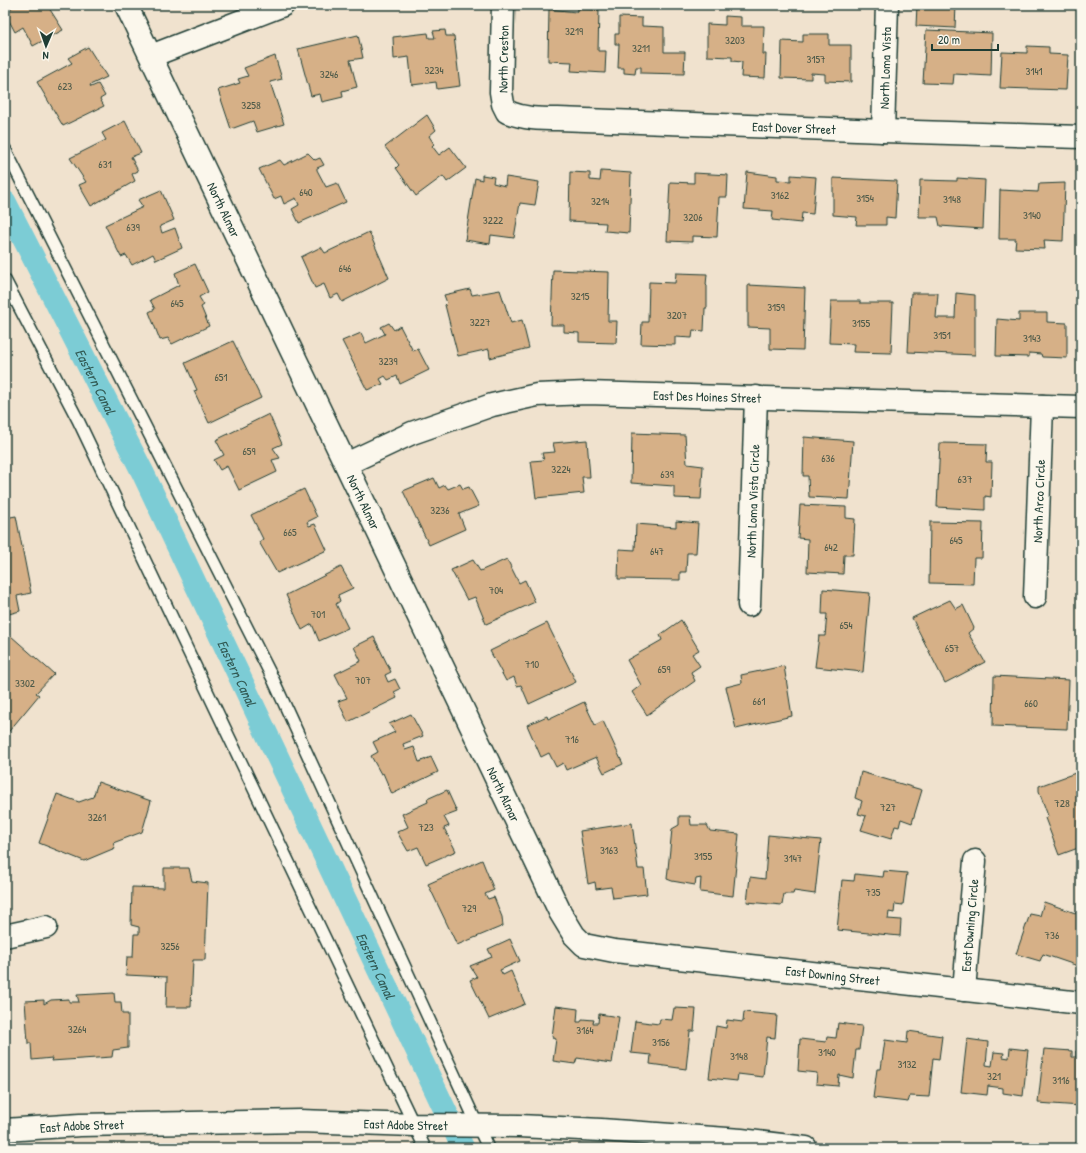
<svg xmlns="http://www.w3.org/2000/svg" width="1086" height="1153" font-family="'Patrick Hand',sans-serif">
<style>
.lines{fill:none;stroke-linecap:round;stroke-linejoin:round}
.canal{stroke:#7cccd5;stroke-width:23}
.building{fill:#d6b087;stroke:#1f3d34}
.service-casing{stroke:#1f3d34;stroke-width:14}
.minor-casing{stroke:#1f3d34;stroke-width:25}
.tertiary-casing{stroke:#1f3d34;stroke-width:25}
.service{stroke:#fbf7ec;stroke-width:11}
.minor{stroke:#fbf7ec;stroke-width:22}
.tertiary{stroke:#fbf7ec;stroke-width:22}
.labels{text-anchor:middle;dominant-baseline:central;stroke-width:4;stroke-linejoin:round;paint-order:stroke}
.number-label{font-size:11px;fill:#4d5a49}
.street-label{font-size:13px;fill:#1f3d34;stroke:#fbf7ec}
.water-label{font-size:14px;font-style:italic;fill:#325a54;stroke:#fbf7ec}
</style>
<rect width="100%" height="100%" fill="#f0e2ce"/>
<filter id="ink" filterUnits="userSpaceOnUse"><feTurbulence type="fractalNoise" baseFrequency=".025" numOctaves="2"/><feDisplacementMap in="SourceGraphic" scale="8" xChannelSelector="R" yChannelSelector="G"/><feConvolveMatrix kernelMatrix="1 2 1 2 8 2 1 2 1" color-interpolation-filters="sRGB"/></filter>
<g filter="url(#ink)">
<g class="lines">
<path class="canal" id="s1" d="M5,202L143,473L463,1148"/>
</g>
<path class="building" d="M13,5H53L49,8L63,30L33,46L23,27L15,32L5,13L14,6Z
M917,5H956L955,28L916,26Z
M549,9L576,12L578,9L599,10L598,51H606L605,73L571,71L572,62L548,61Z
M725,16L741,17V26H764L763,54H766L765,78L741,77L742,62L732,61V57L707,56V24L725,25Z
M619,17L642,18V26L664,27V52H685L684,74L641,73V67H636L635,74L624,73V68H618L619,44H615V34H619Z
M445,30L446,36H454L460,86L437,89L436,82L412,85L409,57L394,59L393,37L428,33L429,38H435L433,31Z
M926,30L992,33L991,76L954,74L953,84L923,83Z
M803,34H829V45H851V82L825,81V74L811,73V79L781,78L782,41L803,42Z
M358,35L363,58L350,60L357,87L342,91L343,97L322,102L320,94L311,96L298,49Z
M1027,46L1049,47V54L1068,55L1066,90L1000,88L1002,52L1027,53Z
M88,47L107,77L90,85L91,87L98,84L105,96L100,99L104,106L63,126L37,82L72,63L68,58Z
M275,56L282,79L270,82L284,124L257,132L253,121L231,129L218,90L240,83L238,79L248,76L244,68Z
M427,115L436,130L429,136L434,144L432,146L439,155L450,147L466,168L447,182L443,176L416,196L396,168L399,165L385,147Z
M125,121L141,153L131,157L138,171L132,174L135,181L91,206L79,185L86,182L70,158L106,140L102,133Z
M308,153L315,160L320,158L324,165L317,168V170L326,187L337,183L346,202L299,223L292,209L299,205L296,198L284,204L281,196L274,199L259,169L280,160L284,165Z
M601,171L631,173L629,233L605,231L606,223L569,221L570,172L590,173V180L600,181Z
M747,172L777,176V180L791,181V175L816,177L813,214L802,213L801,223L772,220L773,211L744,209Z
M694,173L728,175L727,197H719L717,237L692,236V242L667,241L670,182L694,183Z
M482,175L494,177L493,183L505,186L506,177L539,182L535,205L520,203L514,238L491,235L490,244L465,240L475,178L482,180Z
M833,178L897,181L895,218L886,217V225H856L857,217L833,215Z
M957,178L985,180L983,229L940,226L938,217H919L920,180L957,181Z
M1065,183L1063,241L1044,240L1045,249L1015,248L1016,239H999L1000,190L1038,192L1039,184Z
M161,190L174,220L160,226L162,233L175,228L182,248L156,260L153,254L132,265L126,255L121,257L105,225L143,207L138,200Z
M369,232L389,278L342,302L338,294L330,298L324,284L315,288L301,257L321,247L325,253Z
M195,264L208,292L199,297L204,305L201,307L209,326L172,344L168,338L160,340L149,312L155,309L150,300L179,285L175,273Z
M553,270L609,272L608,321H617L616,343L579,342V333L564,332V325H551Z
M676,273L707,274L706,285L707,286V308H705L704,331L693,330L692,338L675,337V345L641,344L642,322H648L649,282L675,283Z
M748,285L805,288L803,350L770,349V328L748,327Z
M470,289L472,295L500,290L511,323L522,320L529,348L490,358L489,349L458,356L445,305L447,303L444,295Z
M911,293H938L936,318H955L956,293L975,295V355L908,352Z
M831,301H860V303H893L891,353L853,352L854,344L829,343Z
M1019,313H1047V322L1067,323V358L1042,357L1041,354L1029,353V357L996,356L997,319L1019,321Z
M389,323L394,330L400,326L413,351L418,349L429,370L400,384L397,376L388,380L385,376L380,379L383,384L367,390L342,341L361,333L366,343L385,334L381,327Z
M233,341L261,398L209,423L194,391L197,390L185,363Z
M269,414L282,444L273,448L280,458L272,460L277,472L239,490L227,466L220,470L214,460L224,455L216,440Z
M632,433L685,435L687,464L703,466L701,499L674,498V486L631,483Z
M804,437L853,441L849,499L809,497L808,476H803Z
M587,440L590,477H582L584,493L536,498L531,461L544,460L542,453L555,452L553,443Z
M940,443L987,444L986,462H992L991,497L985,496V510L937,507Z
M434,478L439,488L445,485L448,489L460,484L463,489L469,487L479,506L459,514L465,529L429,545L403,491Z
M304,489L317,517L307,522L309,526L315,524L327,550L277,573L259,542L263,539L251,515Z
M800,505L846,507V518L855,519L853,555H844L843,574L807,572L808,539L798,538Z
M16,516L31,593L17,596L20,611L5,615V518Z
M676,521L698,523L696,553H687L686,572H680V580L618,579L619,549L635,550L636,524L676,527Z
M930,522L983,523L982,558H974L973,584L929,583Z
M507,559L519,583L525,580L535,602L486,624L475,597L467,600L451,570L473,560L480,571Z
M341,567L353,588L338,595L340,601L336,604L348,628L319,641L312,624L302,630L286,595Z
M823,589L870,593L863,672L815,667L819,636H825L827,614H822Z
M950,600L956,609L963,605L974,628L968,633L985,662L945,683L912,618Z
M681,620L699,650L692,654L700,666L691,672L695,681L647,715L632,692L641,685L627,660L662,640L660,635Z
M547,623L576,682L529,704L521,685L517,686L514,677L506,681L490,651Z
M11,636L54,674L36,693L39,695L5,736V643Z
M374,637L391,672L385,675L388,682L395,679L400,689L394,692L397,698L348,722L338,701L347,698L335,674L361,661L354,647Z
M784,666L792,716L736,729L726,687L742,683L741,675Z
M994,676L1069,680L1067,729L993,726Z
M584,702L595,725L603,721L623,764L604,773L596,757L566,770L563,763L556,767L549,753L541,757L527,725L547,716L548,719Z
M411,714L423,736L403,744L405,750L414,747L419,762L431,757L438,772L392,794L383,773L381,774L371,756L378,752L373,742L395,732L389,724Z
M1081,771V847L1059,855L1045,818L1048,816L1039,791V786Z
M861,772L922,790L912,823L901,819L899,827L895,826L891,839L861,830L866,816L858,814L862,801L855,798Z
M98,782L151,801L142,832L113,843L115,848L84,861L39,843L57,794L79,802L93,797Z
M447,790L457,812L444,817L449,826L444,828L456,851L426,864L418,847L408,851L397,832L408,827L402,814L428,802L427,799Z
M679,816H690L691,825H707L710,831L739,834L733,896L700,892L701,878L696,879L695,885L672,881L667,879L672,829L679,825Z
M632,823L638,869H644L647,894L613,898L611,887L596,889L595,882L588,884L580,831Z
M768,835L821,840L815,894L794,891L793,894H784L782,905L747,902L750,877L765,879Z
M482,860L494,890L485,894L488,899L494,897L502,917L503,926L457,945L428,884Z
M164,868H189L192,881L208,883L205,960H193L191,1007H166L167,977L126,975L127,957H133L134,934H139V927L131,925L132,887L164,888Z
M884,871L907,873L903,905L895,904L894,913L889,912L888,919L901,920L900,936L837,930L842,880L854,881L855,874L883,877Z
M1044,902L1081,915V967L1043,954L1040,961L1016,954L1030,914L1040,916Z
M510,939L520,961L500,970L503,975L511,971L525,1004L489,1019L470,980L477,977L470,966L492,957L488,949Z
M114,993L115,1002H121L122,1014H128V1048L113,1050L112,1057L51,1061L52,1058L32,1060L31,1043H28L25,1001L44,1000V1004L51,1000L69,999V1002H79L77,995Z
M556,1006L578,1009L577,1022H581L582,1019L594,1020L593,1023H598L599,1014L619,1017L612,1063L577,1058L575,1064L553,1061L556,1039L552,1037Z
M674,1008L696,1009L694,1031H690L686,1069L650,1064L651,1055L631,1053L635,1021L659,1024L660,1019L672,1020Z
M744,1012L777,1015L775,1038L767,1037L763,1077L738,1074L737,1081L709,1078L716,1026L726,1028L727,1020L743,1022Z
M838,1023L862,1026L859,1050H856L853,1078L839,1075L838,1086L816,1084L817,1073L798,1071L800,1039L826,1042L827,1037L836,1038Z
M908,1031L942,1036L939,1059L933,1058L929,1097L910,1096L908,1102L873,1098L877,1069H881L885,1040L907,1043Z
M967,1039L988,1042L986,1065L992,1066L994,1052L1004,1053L1003,1057L1009,1058L1010,1048L1028,1050L1023,1096L1003,1093V1088L988,1086L987,1095L961,1092Z
M1044,1049L1072,1051V1057H1076V1051H1081V1106L1038,1103Z"/>
<g class="lines">
<g class="service-casing">
<path id="service" d="M5,149L272,677L488,1148
M5,280L78,420L425,1148"/>
</g>
<g class="minor-casing">
<g id="minor">
<path id="s2" d="M126,5L560,912L574,935L584,945L614,951L634,953L1081,1003"/>
<path id="s3" d="M503,5L501,92L503,104L507,112C526,119 538,119 558,119L883,131L1081,137"/>
<path d="M151,56L283,5"/>
<path id="s4" d="M883,131L887,5"/>
<path id="s5" d="M346,464L412,433L492,405L537,395L587,393L1081,407"/>
<path id="s6" d="M1035,597L1042,406"/>
<path id="s7" d="M749,605L756,397"/>
<path d="M5,936L46,927"/>
<path id="s8" d="M964,990L975,861"/>
</g>
</g>
<g class="tertiary-casing">
<g id="tertiary">
<path id="s9" d="M5,1130L80,1125L300,1121L414,1125L519,1126L601,1130L741,1140L806,1148"/>
</g>
</g>
<use href="#service" class="service"/>
<use href="#minor" class="minor"/>
<use href="#tertiary" class="tertiary"/>
</g>
</g>
<g class="labels">
<g class="number-label">
<text x="574" y="31">3219</text>
<text x="735" y="40">3203</text>
<text x="641" y="48">3211</text>
<text x="816" y="59">3157</text>
<text x="434" y="70">3234</text>
<text x="1034" y="71">3141</text>
<text x="329" y="74">3246</text>
<text x="65" y="86">623</text>
<text x="251" y="105">3258</text>
<text x="105" y="164">631</text>
<text x="306" y="192">640</text>
<text x="780" y="195">3162</text>
<text x="865" y="198">3154</text>
<text x="952" y="199">3148</text>
<text x="600" y="201">3214</text>
<text x="1032" y="215">3140</text>
<text x="693" y="217">3206</text>
<text x="493" y="220">3222</text>
<text x="133" y="227">639</text>
<text x="345" y="268">646</text>
<text x="580" y="296">3215</text>
<text x="177" y="303">645</text>
<text x="776" y="307">3159</text>
<text x="677" y="315">3207</text>
<text x="480" y="322">3227</text>
<text x="861" y="323">3155</text>
<text x="942" y="335">3151</text>
<text x="1032" y="338">3143</text>
<text x="388" y="361">3239</text>
<text x="221" y="377">651</text>
<text x="249" y="451">659</text>
<text x="828" y="458">636</text>
<text x="561" y="469">3224</text>
<text x="667" y="474">639</text>
<text x="965" y="479">637</text>
<text x="440" y="510">3236</text>
<text x="290" y="532">665</text>
<text x="956" y="540">645</text>
<text x="831" y="547">642</text>
<text x="657" y="551">647</text>
<text x="496" y="590">704</text>
<text x="318" y="614">701</text>
<text x="846" y="625">654</text>
<text x="952" y="648">657</text>
<text x="532" y="664">710</text>
<text x="664" y="669">659</text>
<text x="363" y="680">707</text>
<text x="25" y="683">3302</text>
<text x="759" y="701">661</text>
<text x="1031" y="703">660</text>
<text x="572" y="739">716</text>
<text x="1062" y="803">728</text>
<text x="888" y="807">727</text>
<text x="97" y="817">3261</text>
<text x="426" y="827">723</text>
<text x="609" y="850">3163</text>
<text x="703" y="856">3155</text>
<text x="793" y="858">3147</text>
<text x="873" y="892">735</text>
<text x="469" y="908">729</text>
<text x="1052" y="935">736</text>
<text x="170" y="946">3256</text>
<text x="77" y="1029">3264</text>
<text x="585" y="1030">3164</text>
<text x="661" y="1042">3156</text>
<text x="827" y="1052">3140</text>
<text x="739" y="1056">3148</text>
<text x="907" y="1064">3132</text>
<text x="994" y="1076">321</text>
<text x="1061" y="1080">3116</text>
</g>
<g class="street-label">
<text transform="translate(503 59) rotate(-89)">North Creston</text>
<text stroke="none"><textPath href="#s4" startOffset="63">North Loma Vista</textPath></text>
<text stroke="none"><textPath href="#s3" startOffset="396">East Dover Street</textPath></text>
<text stroke="none"><textPath href="#s2" startOffset="227">North Almar</textPath></text>
<text stroke="none"><textPath href="#s5" startOffset="374">East Des Moines Street</textPath></text>
<text stroke="none"><textPath href="#s7" startOffset="104">North Loma Vista Circle</textPath></text>
<text stroke="none"><textPath href="#s6" startOffset="96">North Arco Circle</textPath></text>
<text stroke="none"><textPath href="#s2" startOffset="551">North Almar</textPath></text>
<text stroke="none"><textPath href="#s2" startOffset="875">North Almar</textPath></text>
<text stroke="none"><textPath href="#s8" startOffset="65">East Downing Circle</textPath></text>
<text stroke="none"><textPath href="#s2" startOffset="1297">East Downing Street</textPath></text>
<text stroke="none"><textPath href="#s9" startOffset="401">East Adobe Street</textPath></text>
<text stroke="none"><textPath href="#s9" startOffset="77">East Adobe Street</textPath></text>
</g>
<g class="water-label">
<text stroke="none"><textPath href="#s1" startOffset="201">Eastern Canal</textPath></text>
<text stroke="none"><textPath href="#s1" startOffset="525">Eastern Canal</textPath></text>
<text stroke="none"><textPath href="#s1" startOffset="849">Eastern Canal</textPath></text>
</g>
</g>
<rect width="1086" height="1153" fill="none" stroke="#fbf7ec" stroke-width="20"/>
<rect x="10" y="10" width="1066" height="1133" fill="none" stroke="#1f3d34" stroke-width="1.5" filter="url(#ink)"/>
<g transform="translate(46 46) rotate(182)" stroke="#fbf7ec" stroke-width="3" paint-order="stroke">
<path d="M0-3L7 15L0 10L-7 15Z" fill="#1f3d34"/>
<text y="-6" font-size="11" font-weight="bold" text-anchor="middle" fill="#1f3d34">N</text>
</g>
<path d="M932 44v6h66v-6" fill="none" stroke="#1f3d34" stroke-width="2"/>
<text x="938" y="44" font-size="12" fill="#1f3d34" stroke="#fbf7ec" stroke-width="3" paint-order="stroke">20 m</text>
</svg>
